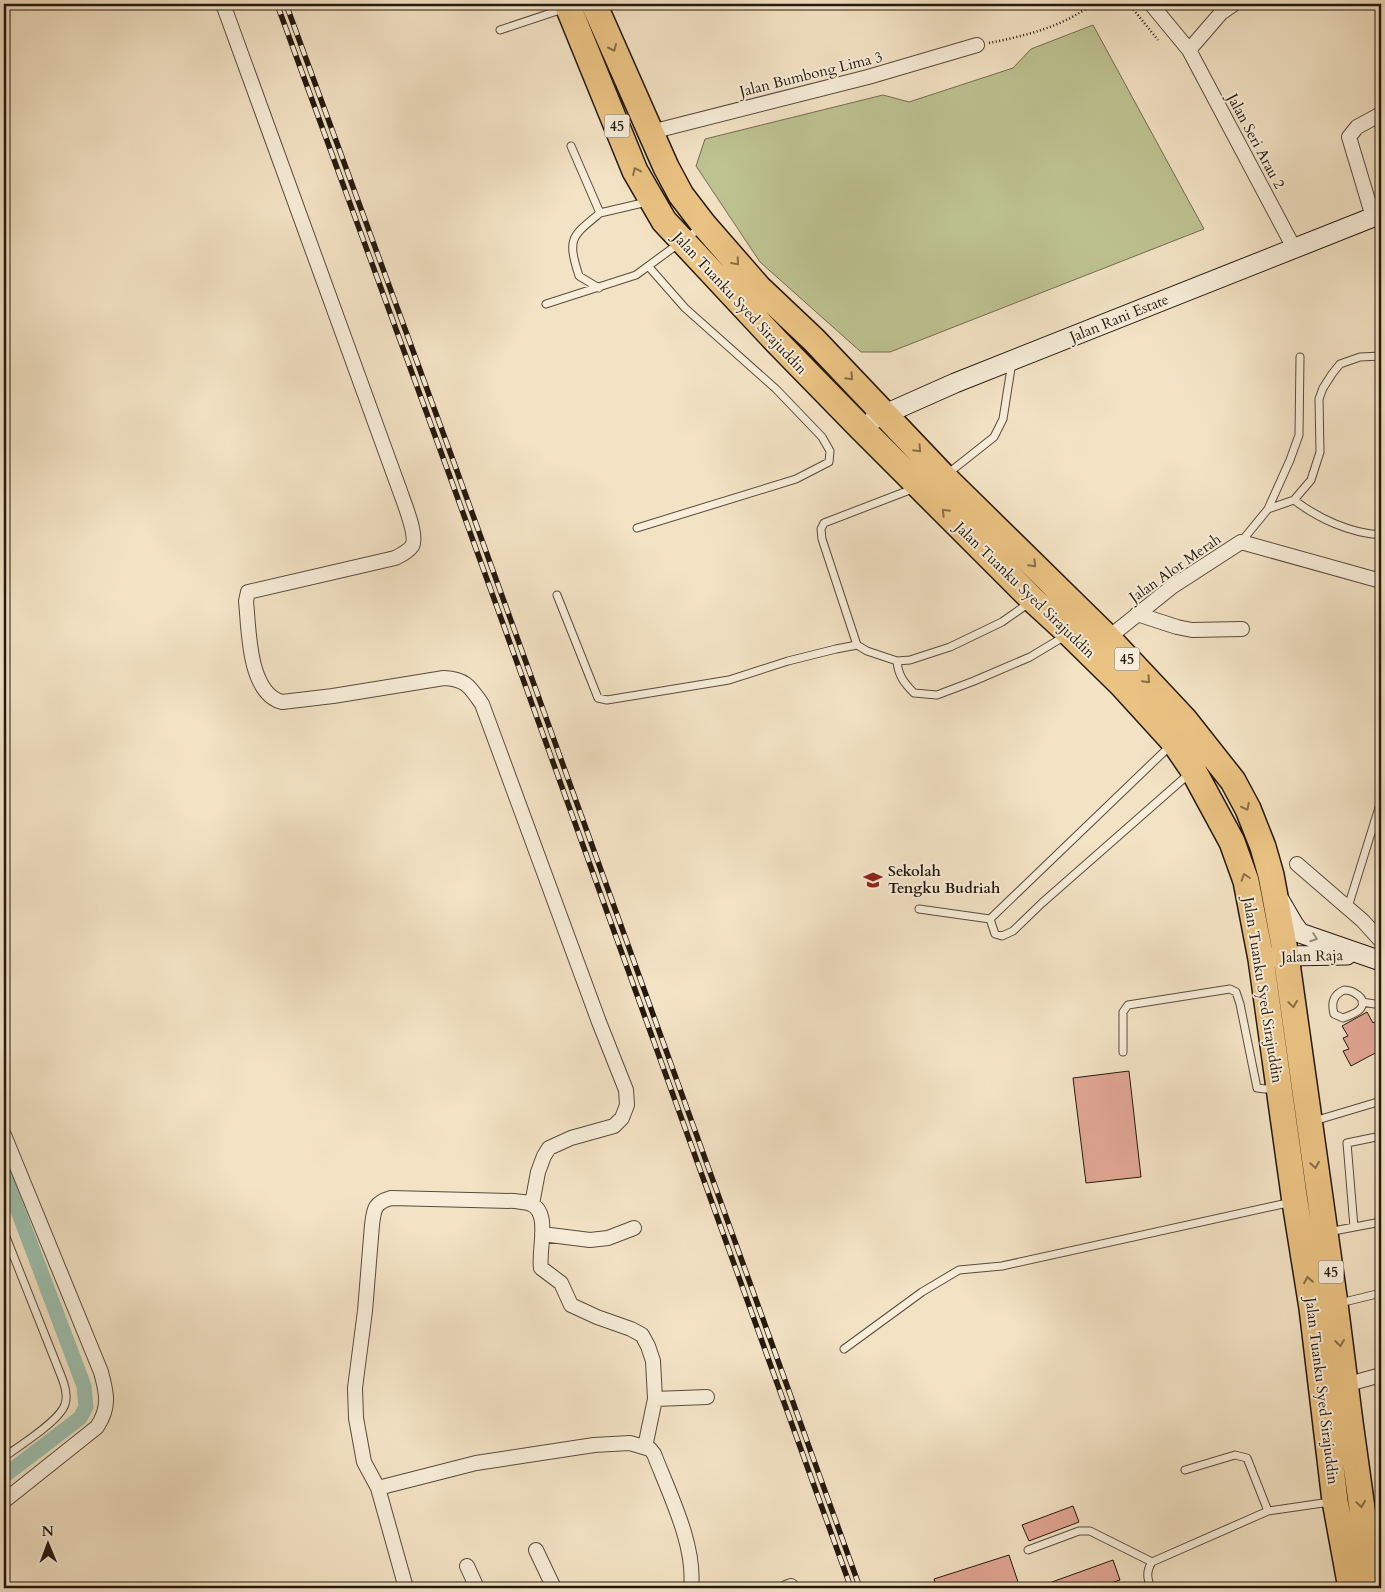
<svg xmlns="http://www.w3.org/2000/svg" width="1385" height="1592" font-family="Cardo,serif">
<style>
.park{fill:#bec392;stroke:#716e50}
.lines{fill:none;stroke-linecap:round;stroke-linejoin:round}
.canal{stroke:#9dbfae;stroke-width:15}
.building{fill:#e2a795;stroke:#24190f}
.lane-casing{stroke:#584c3c;stroke-width:9}
.street-casing{stroke:#584c3c;stroke-width:16}
.secondary-casing{stroke:#24190f;stroke-width:21}
.highway-casing{stroke:#24190f;stroke-width:28}
.path{stroke:#24190f;stroke-width:2.5;stroke-dasharray:1 2.5;stroke-linecap:butt}
.lane{stroke:#f7edd9;stroke-width:7}
.street{stroke:#f7edd9;stroke-width:14}
.secondary{stroke:#f7edd9;stroke-width:19}
.highway{stroke:#eac282;stroke-width:25}
.rail-casing{stroke:#24190f;stroke-width:5.5}
.rail{stroke:#f7edd9;stroke-width:4;stroke-dasharray:11;stroke-linecap:butt}
.oneway{stroke:#876e48}
.oneway2{stroke:#988e7e}
.labels{text-anchor:middle;dominant-baseline:central;stroke-width:4;stroke-linejoin:round;paint-order:stroke}
.shield{fill:#f7edd9;stroke:#63594c;stroke-width:1}
.shield-label{font-size:14px;font-weight:bold;fill:#24190f}
.street-label{font-size:15px;fill:#24190f;stroke:#f7edd9}
.poi-label{font-size:15px;font-weight:bold;fill:#24190f;stroke:#f7edd9;text-anchor:start}
</style>
<rect width="100%" height="100%" fill="#f3e3c5"/>
<filter id="stains"><feTurbulence type="fractalNoise" baseFrequency=".004" numOctaves="4"/><feColorMatrix values="0 0 0 0 .2 0 0 0 0 .09 0 0 0 0 .02 0 0 0 .5 -.17"/></filter>
<radialGradient id="worn" r=".72"><stop offset=".6" stop-color="#630" stop-opacity="0"/><stop offset="1" stop-color="#630" stop-opacity=".3"/></radialGradient>
<path class="park" d="M1093,25L1204,229L890,352H861L760,262L696,166L705,139L883,95L909,102L1013,68L1031,49Z"/>
<g class="lines">
<path class="canal" d="M4,1174L84,1386L86,1407L80,1418L4,1476"/>
</g>
<path class="building" d="M1367,1012L1373,1023L1381,1018V1050L1351,1066L1343,1051L1349,1049L1343,1038L1348,1036L1342,1026Z
M1129,1071L1141,1177L1086,1183L1073,1078Z
M1073,1506L1079,1522L1029,1541L1022,1525Z
M1009,1555L1020,1588H937L934,1579Z
M1113,1560L1120,1580L1096,1588H1039L1038,1587Z"/>
<g class="lines">
<g class="lane-casing">
<path id="lane" d="M500,30L563,9
M571,146L600,213L647,202
M599,288L579,276C567,238 571,237 600,213
M546,304L636,275L700,228
M946,475L994,437L1003,419L1012,362
M1294,500C1319,519 1350,533 1381,535
M1268,509L1290,460L1299,435L1300,357
M637,528L796,479L829,462L830,451L822,437L776,389L685,308L649,267
M1241,542L1268,509L1294,500L1311,480L1320,452L1319,399L1323,388L1332,374L1340,364L1360,357L1381,356
M557,595L598,698L607,700L729,680L788,661L836,649L857,645L867,651L897,661L910,660L950,647L1002,622L1029,603
M857,645L822,539L821,529L824,523L915,488
M897,661C898,675 904,683 914,693L937,695L974,681L1030,657L1065,636
M1348,907L1381,801
M919,909L990,919
M990,919L995,934L1002,936L1013,931L1042,903L1190,773
M990,919L1170,746
M1344,990C1352,990 1368,998 1361,1008C1358,1013 1348,1016 1343,1018L1334,1014C1331,1003 1333,995 1344,990Z
M1362,1002L1381,1005
M1123,1052V1012L1128,1005L1230,989L1236,992L1240,1004L1257,1088L1265,1089L1275,1087
M1314,1121L1381,1101
M1354,1227L1347,1143L1381,1136
M4,1232L62,1378C65,1386 68,1396 65,1404C61,1420 18,1447 4,1457
M1328,1232L1381,1222
M1340,1303L1381,1293
M844,1349L922,1292L959,1270L1002,1266L1292,1202
M1185,1470L1235,1455L1247,1458L1268,1511
M1028,1550L1079,1531H1090L1152,1562
M1151,1588C1147,1578 1146,1571 1152,1562L1268,1511L1330,1502"/>
</g>
<g class="street-casing">
<path id="street" d="M223,4L400,491C404,503 418,536 412,546C408,552 401,555 395,558L248,592L246,601C249,629 248,693 282,702L333,696L444,678C466,679 470,687 482,704L599,1022L626,1090L627,1105L622,1118L614,1126L571,1138L549,1148L544,1156L538,1172L532,1204
M1151,4L1189,50L1294,248
M1189,50L1221,13L1234,4
M651,132L868,77L977,45
M1373,217L1349,137L1357,127L1381,114
M1137,614L1177,627L1192,630L1242,629
M1108,638L1173,586L1241,542L1381,581
M1297,864L1363,921L1381,941
M4,1135L101,1372C107,1394 110,1407 97,1427L4,1501
M542,1234L590,1240L608,1238L634,1228
M1345,1385L1381,1375
M655,1399L707,1397
M378,1488L476,1463L594,1445L630,1443L650,1449L654,1454C669,1493 696,1546 691,1588
M536,1550L554,1588
M467,1566L477,1588
M406,1588L378,1488L364,1462L356,1418L355,1388L365,1311L372,1225C374,1209 374,1203 391,1198L515,1201C520,1202 526,1202 531,1204C551,1213 538,1250 541,1268L561,1283L571,1305L597,1317L631,1329L642,1335L648,1346L653,1361L655,1399L645,1447
M786,1588L791,1586"/>
</g>
<g class="secondary-casing">
<path id="secondary" d="M874,419L955,383L1381,214
M1280,901L1294,925L1300,933L1381,961
M1274,957L1286,956L1347,955"/>
</g>
<g class="highway-casing">
<path id="highway" d="M567,4L635,171L664,221L777,342L860,427L1033,600L1069,633L1122,685L1174,742L1193,770L1232,842L1246,881L1261,959L1295,1202L1312,1308L1335,1501L1351,1588
M594,4L666,167L681,195L704,225L759,288L814,340L944,477L1108,638L1184,719L1233,781L1248,809L1263,847L1271,875L1286,956L1335,1304L1350,1422L1373,1588"/>
</g>
<path class="path" d="M1129,4L1158,40
M989,43C1024,36 1063,27 1092,4"/>
<use href="#lane" class="lane"/>
<use href="#street" class="street"/>
<use href="#secondary" class="secondary"/>
<use href="#highway" class="highway"/>
<g class="rail-casing">
<path id="rail" d="M277,4L449,474L851,1588
M286,4L457,471L860,1588"/>
</g>
<use href="#rail" class="rail"/>
</g>
<defs><path id="oneway-chevron" d="M-2-3.5L2.5 0L-2 3.5" fill="none" stroke-width="1.6" stroke-linecap="round" stroke-linejoin="round" transform="scale(1.25)"/></defs>
<g class="oneway">
<use href="#oneway-chevron" transform="translate(613 48) rotate(66)"/>
<use href="#oneway-chevron" transform="translate(636 171) rotate(-116)"/>
<use href="#oneway-chevron" transform="translate(736 262) rotate(49)"/>
<use href="#oneway-chevron" transform="translate(850 377) rotate(46)"/>
<use href="#oneway-chevron" transform="translate(918 449) rotate(47)"/>
<use href="#oneway-chevron" transform="translate(945 512) rotate(-135)"/>
<use href="#oneway-chevron" transform="translate(1033 564) rotate(45)"/>
<use href="#oneway-chevron" transform="translate(1147 680) rotate(47)"/>
<use href="#oneway-chevron" transform="translate(1246 807) rotate(64)"/>
<use href="#oneway-chevron" transform="translate(1245 877) rotate(-108)"/>
<use href="#oneway-chevron" transform="translate(1293 1004) rotate(82)"/>
<use href="#oneway-chevron" transform="translate(1315 1165) rotate(81)"/>
<use href="#oneway-chevron" transform="translate(1308 1280) rotate(-99)"/>
<use href="#oneway-chevron" transform="translate(1340 1343) rotate(83)"/>
<use href="#oneway-chevron" transform="translate(1361 1504) rotate(82)"/>
</g>
<use class="oneway2" href="#oneway-chevron" transform="translate(1314 938) rotate(20)"/>
<defs>
<g id="school-bare" transform="scale(1.5)"><path d="M0-5L7-2L0 1L-7-2ZM-4 1L0 2.5L4 1V4Q0 6-4 4Z" fill="#8f2418" stroke="#f7edd9" stroke-width="2.5" paint-order="stroke"/></g>
</defs>
<g fill-rule="evenodd">
<use href="#school-bare" x="873" y="880"/>
</g>
<g class="labels">
<g class="shield">
<rect x="604.5" y="114.5" width="25" height="23" rx="4"/>
<rect x="1114.5" y="647.5" width="25" height="23" rx="4"/>
<rect x="1318.5" y="1260.5" width="25" height="23" rx="4"/>
</g>
<g class="shield-label">
<text x="617" y="126">45</text>
<text x="1127" y="659">45</text>
<text x="1331" y="1272">45</text>
</g>
<g class="street-label">
<text transform="translate(811 74) rotate(-14)">Jalan Bumbong Lima 3</text>
<text transform="translate(1256 141) rotate(62)">Jalan Seri Arau 2</text>
<text transform="translate(740 303) rotate(47)">Jalan Tuanku Syed Sirajuddin</text>
<text transform="translate(1119 318) rotate(-22)">Jalan Rani Estate</text>
<text transform="translate(1175 568) rotate(-35)">Jalan Alor Merah</text>
<text transform="translate(1025 590) rotate(44)">Jalan Tuanku Syed Sirajuddin</text>
<text transform="translate(1312 956) rotate(-2)">Jalan Raja</text>
<text transform="translate(1263 990) rotate(81)">Jalan Tuanku Syed Sirajuddin</text>
<text transform="translate(1322 1391) rotate(83)">Jalan Tuanku Syed Sirajuddin</text>
</g>
<g class="poi-label">
<text x="888" y="871">Sekolah<tspan x="888" dy="17">Tengku Budriah</tspan></text>
</g>
</g>
<rect width="1385" height="1592" fill="none" stroke="#f3e3c5" stroke-width="20"/>
<rect x="5" y="5" width="1375" height="1582" fill="none" stroke="#24190f" stroke-width="2.5"/>
<rect x="10" y="10" width="1365" height="1572" fill="none" stroke="#24190f"/>
<g transform="translate(48 1544) rotate(359)" stroke="#f7edd9" stroke-width="4" paint-order="stroke">
<path d="M0-4L9 19L0 12L-9 19Z" fill="#24190f"/>
<text y="-8" font-size="14" font-weight="bold" text-anchor="middle" fill="#24190f">N</text>
</g>
<rect width="100%" height="100%" filter="url(#stains)"/>
<rect width="100%" height="100%" fill="url(#worn)"/>
</svg>
